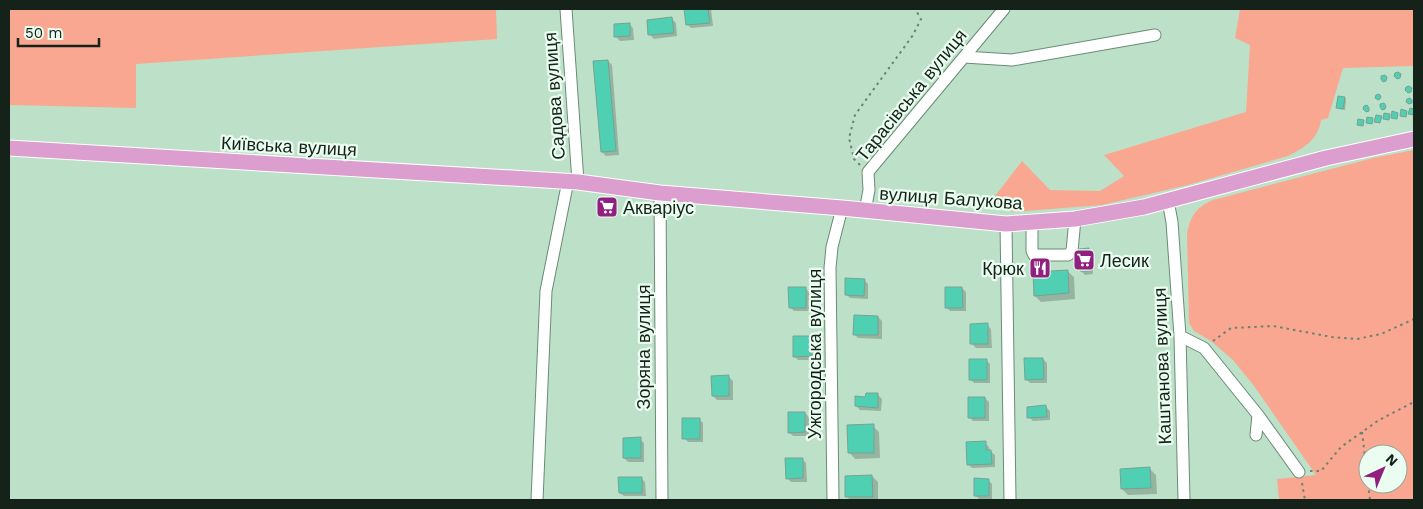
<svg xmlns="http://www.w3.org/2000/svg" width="1423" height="509" font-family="'Work Sans',sans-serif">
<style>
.green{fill:#f9a791;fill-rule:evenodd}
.shadow{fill:#0003}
.building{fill:#50d0b3;stroke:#76a295}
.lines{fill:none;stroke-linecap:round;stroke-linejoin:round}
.minor-casing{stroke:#6a8b75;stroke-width:13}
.major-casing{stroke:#fff;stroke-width:17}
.path{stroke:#6a8372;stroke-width:2;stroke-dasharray:2.5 4;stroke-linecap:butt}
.minor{stroke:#fff;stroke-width:11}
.major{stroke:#db9ecf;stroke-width:15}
.labels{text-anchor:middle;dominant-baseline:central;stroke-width:4.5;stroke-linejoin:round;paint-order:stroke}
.street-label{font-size:18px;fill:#152219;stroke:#ebfdf0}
.poi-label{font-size:18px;fill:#152219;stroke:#ebfdf0;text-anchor:start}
</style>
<rect width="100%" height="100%" fill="#bde1c8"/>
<path class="green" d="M9,9H496L497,39L136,64V108L9,105Z
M1240,9H1414V66L1343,68L1328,118L1321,120C1318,140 1305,147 1288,156L1188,185L1102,205L1014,212L989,204L1022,161L1050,190L1100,191L1124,176L1104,155L1246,112L1250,45L1235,38Z
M1414,150V500H1279L1277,479L1316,475L1254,386L1233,360L1211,341L1194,331L1189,323L1187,234C1190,217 1196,207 1213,200L1373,158ZM1368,454H1398V484H1368Z"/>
<path class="shadow" d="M685,9H711L713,26L691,28L687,24Z
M672,19L676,23L677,36L654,39L650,35Z
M629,24L633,28L634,40L620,41L616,37Z
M608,61L612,65L619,155L606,156L602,152Z
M1345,98L1346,100L1345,110L1339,109L1337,107Z
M1088,250L1092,253L1093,274L1085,275L1081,271Z
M1067,271L1074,277L1075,299L1041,302L1035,296Z
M864,280L868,284V299L850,298L846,294Z
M805,288L809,292L810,311H794L790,307Z
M962,288L966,292V311H950L946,307Z
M878,317L882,321V339L858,338L854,334Z
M987,325L991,329L992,348H976L972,344Z
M810,337L814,341V360H798L794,356Z
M1043,359L1047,363V383H1030L1026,379Z
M986,360L990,364V383H974L970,379Z
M729,377L733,381V400H717L713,396Z
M878,395L882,399L881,411L860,410L856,406L867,398Z
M985,398L989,402V421H973L969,417Z
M1046,407L1050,411V420L1033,421L1029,417Z
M805,413L809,417V436H793L789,432Z
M699,419L703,423V442H688L684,438Z
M873,426L879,432L880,458L855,459L849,452Z
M640,439L644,443V462H628L624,458Z
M985,443L989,447L990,451L995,455V467L972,468L968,464Z
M802,459L806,463L807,482H791L787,478Z
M1150,469L1156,475L1157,494L1128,495L1122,489Z
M872,476L878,482V500H850L847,497Z
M641,478L645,482L646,496H624L620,493Z
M988,480L992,484V499H979L975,495Z"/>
<path class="building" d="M684,9H708L710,23L686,25Z
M672,17L674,33L648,35L647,20Z
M630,23V36L614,37V24Z
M608,60L616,151L601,152L593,61Z
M1398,72L1401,74L1400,78L1397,79L1394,76L1395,73Z
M1385,75L1387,77L1386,81L1383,82L1381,79V76Z
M1409,86L1412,88L1411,92L1408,93L1405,90L1406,87Z
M1379,94L1381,96L1380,99L1378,100L1375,98L1376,95Z
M1338,96L1345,97L1343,109L1336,108Z
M1410,98L1412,100V103L1409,104L1406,102L1407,99Z
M1384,103L1386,106L1385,109L1382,110L1380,107V104Z
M1367,105L1369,108V111L1366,112L1363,109L1364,106Z
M1410,108L1414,109V115L1408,114Z
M1401,109L1407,111L1406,117L1400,116Z
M1392,111L1398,113L1397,119L1391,118Z
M1384,113L1390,114L1389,120L1383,119Z
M1376,115L1382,116L1380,123L1374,122Z
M1367,117L1373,118L1372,124L1366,123Z
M1358,119L1364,120L1363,126L1357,125Z
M1089,248L1090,271H1080L1079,249Z
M1068,270L1069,293L1034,296L1033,272Z
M845,278L865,279L864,296L845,295Z
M788,287H806V308H789Z
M945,287H962L963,308H945Z
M854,315L878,316V335H853Z
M988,323V344H970V324Z
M793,336H811V356L793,357Z
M1024,358H1043L1044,379L1025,380Z
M969,359H987V380H969Z
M729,375V396H712L711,376Z
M866,393H878V408L855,406V396L865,397Z
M968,397H985V418H968Z
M1046,405L1047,417L1027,418V407Z
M788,412H805V432L788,433Z
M682,418H700V439H682Z
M874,424V453H848L847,425Z
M641,437V458H623V438Z
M986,441V450H991L992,464L967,465L966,442Z
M785,458H803V478L786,479Z
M1150,467L1151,488L1121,489L1120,469Z
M872,475L873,497H845V476Z
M618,477H642V493H619Z
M974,478L989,479V496H974Z"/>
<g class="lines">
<g class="minor-casing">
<path id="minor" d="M566,9L578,182
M964,57L1012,60L1155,35
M660,193L662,500
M1168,201L1172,222L1180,336L1184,500
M865,211L869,190L868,172L1004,9
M1032,222V251L1034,255H1068L1072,251L1075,219
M1006,224L1010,500
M1180,336L1204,348L1258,415L1256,435
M1258,415L1299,472
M537,500L546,291L568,181
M833,500L830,268L832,247L842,208"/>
</g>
<g class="major-casing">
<path id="major" d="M9,148L578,182L660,193L842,208L1006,224L1075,219L1144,207L1326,158L1414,139"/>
</g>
<path class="path" d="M860,165L854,159L849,138L855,115L913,35L921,19L915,9
M1213,341L1231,328L1273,326L1332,337L1357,339L1381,334L1414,319
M1362,432L1368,483
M1310,471H1321L1341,447L1379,420L1414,402
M1302,483L1305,500
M1368,484L1370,500"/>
<use href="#minor" class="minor"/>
<use href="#major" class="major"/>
</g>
<defs>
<g id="supermarket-square" transform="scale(1.125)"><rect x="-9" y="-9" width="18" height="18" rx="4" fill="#911f7f" stroke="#ebfdf0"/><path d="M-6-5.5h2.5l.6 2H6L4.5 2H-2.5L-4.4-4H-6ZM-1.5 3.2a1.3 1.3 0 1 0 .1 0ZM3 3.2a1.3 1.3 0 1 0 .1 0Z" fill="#fff"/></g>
<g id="restaurant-square" transform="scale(1.125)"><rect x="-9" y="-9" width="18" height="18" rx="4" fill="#911f7f" stroke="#ebfdf0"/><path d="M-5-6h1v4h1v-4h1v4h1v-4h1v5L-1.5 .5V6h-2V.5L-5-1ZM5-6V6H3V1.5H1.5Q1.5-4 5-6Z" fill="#fff"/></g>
</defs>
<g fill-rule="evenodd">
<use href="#supermarket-square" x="607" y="207"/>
<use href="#supermarket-square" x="1084" y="260"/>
<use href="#restaurant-square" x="1040" y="268"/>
</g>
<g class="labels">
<g class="street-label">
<text transform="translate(911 95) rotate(-51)">Тарасівська вулиця</text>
<text transform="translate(554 96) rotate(-94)">Садова вулиця</text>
<text transform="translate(289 146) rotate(3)">Київська вулиця</text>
<text transform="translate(951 198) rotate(4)">вулиця Балукова</text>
<text transform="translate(643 347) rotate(-90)">Зоряна вулиця</text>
<text transform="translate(814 354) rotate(-90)">Ужгородська вулиця</text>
<text transform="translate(1162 366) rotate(-92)">Каштанова вулиця</text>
</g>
<g class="poi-label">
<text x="623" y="207">Акваріус</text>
<text x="1100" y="260">Лесик</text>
<text x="1024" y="268" text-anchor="end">Крюк</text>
</g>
</g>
<rect width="1423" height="509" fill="none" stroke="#152219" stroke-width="20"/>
<g transform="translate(1383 469) rotate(44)"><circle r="24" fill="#ebfdf0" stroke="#95a59a"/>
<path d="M0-4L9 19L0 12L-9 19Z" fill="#911f7f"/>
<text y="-8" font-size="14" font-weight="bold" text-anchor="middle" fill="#152219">N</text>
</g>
<path d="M18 38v8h81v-8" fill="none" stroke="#152219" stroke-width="2.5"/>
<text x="25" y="38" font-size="15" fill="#152219" stroke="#ebfdf0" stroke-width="4" paint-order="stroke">50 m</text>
</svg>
